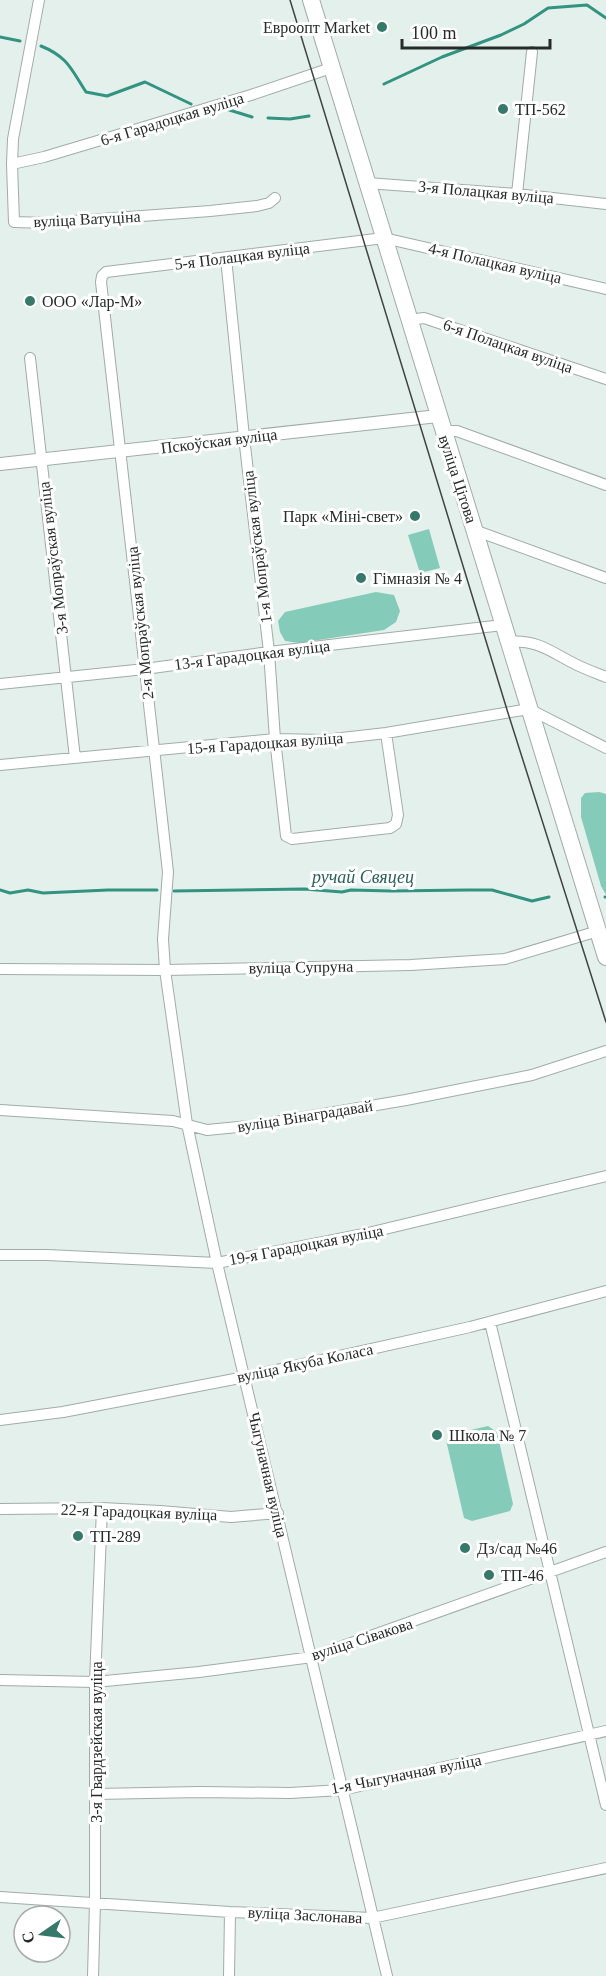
<svg xmlns="http://www.w3.org/2000/svg" width="606" height="1976" font-family="Georgia,serif">
<style>
.green{fill:#85cbb9}
.lines{fill:none;stroke-linecap:round;stroke-linejoin:round}
.stream{stroke:#329380;stroke-width:3}
.minor-casing{stroke:#a1aca9;stroke-width:12}
.tertiary-casing{stroke:#a1aca9;stroke-width:14}
.primary-casing{stroke:#a1aca9;stroke-width:18}
.minor{stroke:#fff;stroke-width:10}
.tertiary{stroke:#fff;stroke-width:12}
.primary{stroke:#fff;stroke-width:16}
.tram{stroke:#3f4443;stroke-width:1.5}
.poi-dot{fill:#367869;stroke:#fff;stroke-width:2}
.labels{text-anchor:middle;dominant-baseline:central;stroke-width:6;stroke-linejoin:round;paint-order:stroke}
.poi-label{font-size:16px;fill:#262a29;stroke:#fff;text-anchor:start}
.street-label{font-size:16px;fill:#262a29;stroke:#fff}
.water-label{font-size:18px;font-style:italic;fill:#2c6155;stroke:#fff}
</style>
<rect width="100%" height="100%" fill="#e4f0ec"/>
<path class="green" d="M429,529L440,568L420,573L408,535Z
M376,592L394,595L400,611L396,622L384,630L299,643L285,641L280,632L278,621L285,612Z
M599,792L606,794V895L601,886L581,817V798L585,793Z
M488,1426L497,1432L513,1504L510,1511L472,1521L464,1518L446,1440L453,1434Z"/>
<g class="lines">
<path class="stream" d="M0,37L20,41
M41,46C68,57 71,69 86,92L107,96L145,82L191,104
M384,84L442,57L501,35L524,24L548,8L587,5L606,18
M223,108L252,117
M268,118L290,119L309,116
M0,890L10,893L28,890L43,893L108,890H157
M174,891L304,889L342,892L351,890L391,891L467,890H492L532,901L549,897
M605,897H606"/>
<g class="minor-casing">
<path id="minor" d="M39,0L13,139L12,164L14,222L47,223L210,211L257,206L269,203L275,198
M12,164L44,157L251,95L331,68
M367,183L517,194L606,204
M517,194L532,52
M226,258L244,437L269,652L275,739L286,836L292,839L390,828L396,824L398,815L386,733
M409,320L424,318L606,379
M30,358L75,758
M443,431H457L606,485
M474,530L606,578
M508,642C537,639 551,652 575,664C585,669 596,673 606,677
M0,684L145,669L269,652L503,625
M0,765L275,739L324,740L386,733L529,709L606,748
M0,969L165,970L411,965L505,959L598,931
M0,1110L173,1121L207,1130L258,1125L406,1100L532,1075L606,1051
M0,1255H47L217,1263L364,1234L606,1176
M490,1322L606,1805
M0,1420L63,1412L245,1377L470,1327L606,1291
M0,1509L102,1508L160,1511L231,1517L278,1513
M0,1680L95,1682L199,1672L312,1657L606,1552
M96,1794L199,1792L290,1793L342,1790L606,1731
M0,1897L230,1912L372,1918L606,1868
M93,1976L95,1902V1682L102,1508
M229,1976L230,1912
M387,1976L217,1263L187,1124L165,970L163,939L168,872L101,282L102,276L106,272L384,238L606,289"/>
</g>
<g class="tertiary-casing">
<path id="tertiary" d="M0,464L438,416"/>
</g>
<g class="primary-casing">
<path id="primary" d="M311,0L606,957"/>
</g>
<use href="#minor" class="minor"/>
<use href="#tertiary" class="tertiary"/>
<use href="#primary" class="primary"/>
<path class="tram" d="M290,0L508,713L606,1022"/>
</g>
<g class="poi-dot">
<circle cx="382" cy="27" r="6"/>
<circle cx="503" cy="109" r="6"/>
<circle cx="30" cy="301" r="6"/>
<circle cx="415" cy="516" r="6"/>
<circle cx="361" cy="578" r="6"/>
<circle cx="437" cy="1435" r="6"/>
<circle cx="78" cy="1536" r="6"/>
<circle cx="465" cy="1548" r="6"/>
<circle cx="489" cy="1575" r="6"/>
</g>
<g class="labels">
<g class="poi-label">
<text x="370" y="27" text-anchor="end">Евроопт Market</text>
<text x="515" y="109">ТП-562</text>
<text x="42" y="301">ООО «Лар-М»</text>
<text x="403" y="516" text-anchor="end">Парк «Міні-свет»</text>
<text x="373" y="578">Гімназія № 4</text>
<text x="449" y="1435">Школа № 7</text>
<text x="90" y="1536">ТП-289</text>
<text x="477" y="1548">Дз/сад №46</text>
<text x="501" y="1575">ТП-46</text>
</g>
<g class="street-label">
<text transform="translate(172 119) rotate(-17)">6-я Гарадоцкая вуліца</text>
<text transform="translate(486 192) rotate(5)">3-я Полацкая вуліца</text>
<text transform="translate(87 219) rotate(-3)">вуліца Ватуціна</text>
<text transform="translate(242 256) rotate(-7)">5-я Полацкая вуліца</text>
<text transform="translate(495 263) rotate(13)">4-я Полацкая вуліца</text>
<text transform="translate(508 346) rotate(19)">6-я Полацкая вуліца</text>
<text transform="translate(219 441) rotate(-7)">Пскоўская вуліца</text>
<text transform="translate(458 479) rotate(72)">вуліца Цітова</text>
<text transform="translate(257 547) rotate(-97)">1-я Мопраўская вуліца</text>
<text transform="translate(53 558) rotate(-97)">3-я Мопраўская вуліца</text>
<text transform="translate(140 623) rotate(-96)">2-я Мопраўская вуліца</text>
<text transform="translate(252 655) rotate(-7)">13-я Гарадоцкая вуліца</text>
<text transform="translate(265 743) rotate(-4)">15-я Гарадоцкая вуліца</text>
<text transform="translate(301 967) rotate(-1)">вуліца Супруна</text>
<text transform="translate(305 1116) rotate(-9)">вуліца Вінаградавай</text>
<text transform="translate(306 1245) rotate(-11)">19-я Гарадоцкая вуліца</text>
<text transform="translate(305 1363) rotate(-12)">вуліца Якуба Коласа</text>
<text transform="translate(268 1475) rotate(77)">Чыгуначная вуліца</text>
<text transform="translate(139 1512) rotate(2)">22-я Гарадоцкая вуліца</text>
<text transform="translate(362 1639) rotate(-18)">вуліца Сівакова</text>
<text transform="translate(96 1742) rotate(-90)">3-я Гвардзейская вуліца</text>
<text transform="translate(406 1774) rotate(-11)">1-я Чыгуначная вуліца</text>
<text transform="translate(305 1915) rotate(3)">вуліца Заслонава</text>
</g>
<g class="water-label">
<text x="363" y="877">ручай Свяцец</text>
</g>
</g>
<g transform="translate(42 1934) rotate(256)"><circle r="28" fill="#ffffff" stroke="#a8aaa9" stroke-width="1.5"/>
<path d="M0-4.5L10 22L0 15L-10 22Z" fill="#367869"/>
<text y="-9" font-size="16" font-weight="bold" text-anchor="middle" fill="#262a29">С</text>
</g>
<path d="M402 39v9h148v-9" fill="none" stroke="#262a29" stroke-width="3"/>
<text x="411" y="39" font-size="18" fill="#262a29" stroke="#ffffff" stroke-width="4.5" paint-order="stroke">100 m</text>
</svg>
